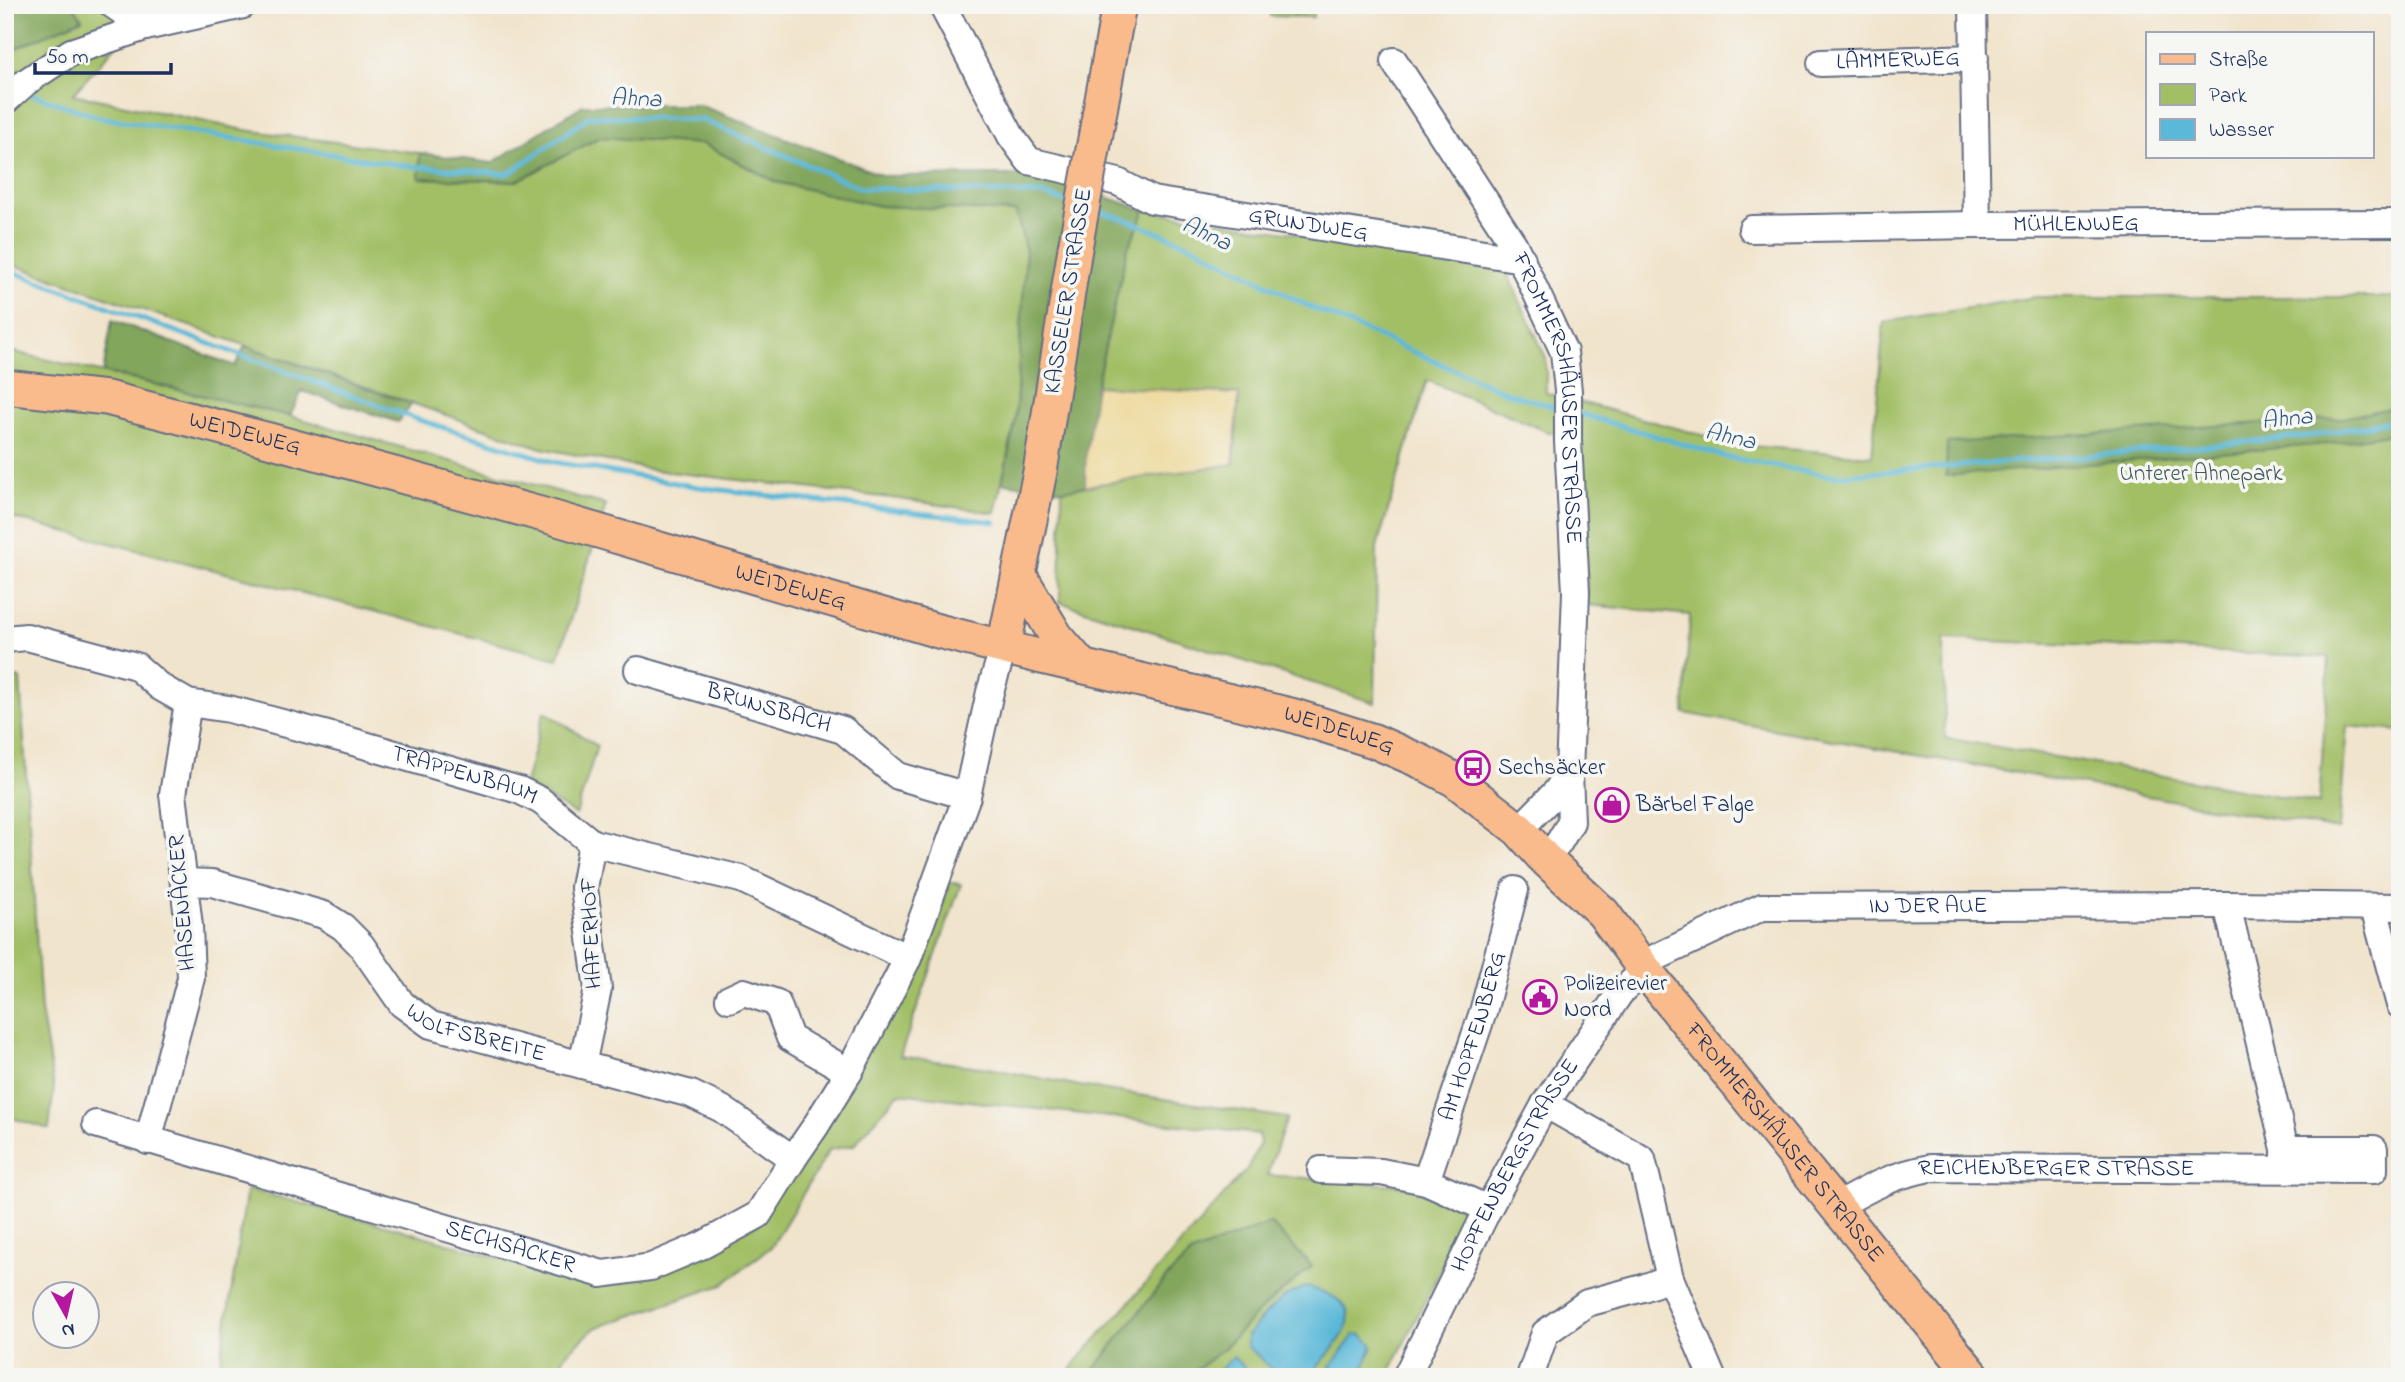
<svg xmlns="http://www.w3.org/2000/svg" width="2405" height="1382" font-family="'Indie Flower',sans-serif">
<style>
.green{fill:#a3bf66;stroke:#5f7762;stroke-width:2;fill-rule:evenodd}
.forest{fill:#82a65b;stroke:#4e6a5c;stroke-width:2}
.sand{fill:#eeda9e;stroke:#84847e;stroke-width:2}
.water{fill:#5ab8d8;stroke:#3a749b;stroke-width:2}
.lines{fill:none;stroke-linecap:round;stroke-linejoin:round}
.stream{stroke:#5ab8d8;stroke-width:5}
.minor-casing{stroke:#666e84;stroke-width:30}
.major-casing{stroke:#666e84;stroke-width:37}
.minor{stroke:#fff;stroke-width:26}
.major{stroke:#fabb8c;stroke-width:33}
.major-bridge-casing{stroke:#666e84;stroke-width:37;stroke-linecap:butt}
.major-bridge{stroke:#fabb8c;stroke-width:33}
.labels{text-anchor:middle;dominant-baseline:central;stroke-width:7;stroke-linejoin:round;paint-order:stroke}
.street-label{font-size:23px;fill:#1b2f5e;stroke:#f6f6f2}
.park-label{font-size:23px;fill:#445a60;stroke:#f6f6f2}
.poi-label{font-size:23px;fill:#1b2f5e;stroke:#f6f6f2;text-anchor:start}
.water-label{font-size:24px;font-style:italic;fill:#2e5883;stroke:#f6f6f2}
</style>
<rect width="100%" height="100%" fill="#f6f6f2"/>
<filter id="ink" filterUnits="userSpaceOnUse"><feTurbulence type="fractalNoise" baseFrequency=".0143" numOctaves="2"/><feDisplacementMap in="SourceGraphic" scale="14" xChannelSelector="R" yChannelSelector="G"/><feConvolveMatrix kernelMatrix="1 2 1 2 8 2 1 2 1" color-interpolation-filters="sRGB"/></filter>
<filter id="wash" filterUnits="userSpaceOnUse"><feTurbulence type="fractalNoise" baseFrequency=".00686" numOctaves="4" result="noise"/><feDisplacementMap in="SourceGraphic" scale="28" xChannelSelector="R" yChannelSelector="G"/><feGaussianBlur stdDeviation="1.57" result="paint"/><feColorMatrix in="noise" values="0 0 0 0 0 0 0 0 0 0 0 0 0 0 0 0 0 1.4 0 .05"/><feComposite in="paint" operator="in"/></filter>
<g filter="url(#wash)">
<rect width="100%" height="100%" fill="#f1e4cc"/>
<path class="green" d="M73,5H145L149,8L73,94L245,130L420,153L419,178L517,181L599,137L703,144L776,182L880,206L1017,212L1026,252L1015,423L995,513L899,499L653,470L541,448L5,262V53L82,19Z
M1270,5H1365L1366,10L1314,7L1313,17L1270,16Z
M1145,210L1504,266L1546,358V393L1739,445L1872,456L1884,322L2035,297H2400V731L2347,726L2339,830C2121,790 1902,754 1684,713L1690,615L1588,605L1579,434L1548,432L1427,380L1377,547L1375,703L1060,602L1062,490L1234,464L1239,394L1096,386L1127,250ZM1944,639L2329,657L2319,803L1945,738Z
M5,350L290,416L606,505L558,659L5,516Z
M5,674L20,678L41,1010L54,1088L49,1129L5,1116Z
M544,711L597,746L576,815L525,784Z
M944,882L961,884L900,1056L994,1069L1080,1086L1287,1118L1267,1175L1407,1186L1470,1211L1387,1377H1356L1372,1349L1335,1362L1323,1377H1309L1342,1335L1248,1346L1280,1377H1255L1233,1357L1212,1377H1187L1224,1348L1257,1313L1312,1266L1270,1223L1192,1253L1166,1278L1088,1377H1066L1077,1361L1247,1169L1260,1143L1258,1134L899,1093L854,1145L829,1150L772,1246L722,1285L595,1328L566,1354L554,1377H218L247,1189L396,1228L574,1280L607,1285L758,1224Z"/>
<path class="forest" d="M5,5H73L82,19L5,53Z
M583,105H699L884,176L1009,175L1059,181L1145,210L1127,250L1096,386L1086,455L1085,486L1062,490L1002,483L1015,423L1026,252L1016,212L880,206L776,182L703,144L600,137L517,181L419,178L420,153L492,163Z
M112,320L235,366L245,346L412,404L398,422L302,391L290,416L103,372Z
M2400,406V432L2329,444L1946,476L1947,443L2343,418Z
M1270,1223L1312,1266L1257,1313L1224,1348L1187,1377H1088L1166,1278L1192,1253Z"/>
<path class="sand" d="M1096,386L1239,394L1233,464L1085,486L1086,455Z"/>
<path class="water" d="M1307,1287C1381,1306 1340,1339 1309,1377H1280L1247,1346V1336C1263,1316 1281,1293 1307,1287Z
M1361,1334L1373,1345L1366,1363L1356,1377H1323L1354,1335Z
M1233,1357L1255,1377H1212Z"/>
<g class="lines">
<path class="stream" d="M25,92L98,117L400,165L508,174L590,116L702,120L861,188L1041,194L1072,203
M1095,210L1122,218L1195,247L1306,305L1505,392L1561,409
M5,269L416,419L554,462L705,488L995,522
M1574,412L1726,457L1830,476L2174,449L2316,435L2400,419"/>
</g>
</g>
<g filter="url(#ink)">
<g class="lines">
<g class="minor-casing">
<g id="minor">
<path d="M113,5L145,27"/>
<path id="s1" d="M942,5L1011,136L1029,161L1118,182L1152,200L1522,259"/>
<path d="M1973,5L1977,225"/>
<path id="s2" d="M1394,61L1514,245L1564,352L1568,391V441L1576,592L1569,773L1571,822L1558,844L1544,858"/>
<path id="s3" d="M1821,63L1975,58"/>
<path d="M5,101L26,82L71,52L145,27L243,5"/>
<path id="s4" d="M1752,229L1977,225L2400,223"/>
<path id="s5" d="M5,639L27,637L136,666L160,687L188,703L229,709L347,740L519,790L541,801L592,843L741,879L908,958"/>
<path id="s6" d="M638,670L843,730L898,776L967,796"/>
<path d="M1519,830L1556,792L1569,773"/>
<path id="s7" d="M184,882L212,883L324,915L343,927L361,945L402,1004L431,1025L691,1094L722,1109L793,1159"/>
<path d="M2227,905L2285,1149"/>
<path d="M2374,908L2400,1005"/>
<path id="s8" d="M1642,964L1762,907L2227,905L2400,907"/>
<path d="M729,999L744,992L777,1003L790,1038L849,1072"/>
<path d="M582,1065L598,989L584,888L592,843"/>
<path d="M1545,1104L1642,1159L1670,1278L1712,1377"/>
<path id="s9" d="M96,1124L602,1274L651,1267L703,1245L758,1215L793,1159L815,1127L849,1072L908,958L967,796L990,692L1004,646"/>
<path d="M148,1141L191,978L189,926L173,794L188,703"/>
<path d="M1321,1170L1381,1172L1426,1181L1488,1209"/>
<path id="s10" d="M1426,1181L1483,1012L1515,890"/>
<path id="s11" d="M1836,1207C1868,1188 1893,1175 1930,1168L2374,1170V1149H2285V1168"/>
<path id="s12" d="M1406,1377L1488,1209L1545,1104L1620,993L1645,970"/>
<path d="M1530,1377L1545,1333L1587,1303L1643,1288L1670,1278"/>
</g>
</g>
<g class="major-casing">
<g id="major">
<path d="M1096,133L1119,5"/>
<path id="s13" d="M5,387L107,398L269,440L544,515L938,631L1042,657L1291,715L1374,741L1422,762L1455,780L1519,830L1544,858L1603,913L1645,970L1974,1377"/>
<path d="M1020,576L1056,636L1082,666"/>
<path d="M1004,646L1040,472L1075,248"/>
</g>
</g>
<use href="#minor" class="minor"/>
<use href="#major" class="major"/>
<g class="major-bridge-casing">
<path id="major-bridge" d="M1075,248L1096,133"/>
</g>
<use href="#major-bridge" class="major-bridge"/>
</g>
</g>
<defs>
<g id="bus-ring" transform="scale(1.75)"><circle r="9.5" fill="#f6f6f2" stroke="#b5179e" stroke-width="1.5"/><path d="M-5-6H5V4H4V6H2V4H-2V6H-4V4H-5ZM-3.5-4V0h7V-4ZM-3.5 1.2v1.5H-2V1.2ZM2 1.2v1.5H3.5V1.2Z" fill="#b5179e"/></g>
<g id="shop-ring" transform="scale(1.75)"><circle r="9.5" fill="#f6f6f2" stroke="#b5179e" stroke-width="1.5"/><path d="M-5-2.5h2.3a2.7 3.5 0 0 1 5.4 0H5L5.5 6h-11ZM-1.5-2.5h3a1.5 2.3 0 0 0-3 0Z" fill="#b5179e"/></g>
<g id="civic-ring" transform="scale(1.75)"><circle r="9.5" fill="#f6f6f2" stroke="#b5179e" stroke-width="1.5"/><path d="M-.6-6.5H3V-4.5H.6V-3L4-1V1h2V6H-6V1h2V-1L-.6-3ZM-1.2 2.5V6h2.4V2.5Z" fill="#b5179e"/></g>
</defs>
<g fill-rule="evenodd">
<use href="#bus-ring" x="1473" y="768"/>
<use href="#shop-ring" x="1612" y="805"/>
<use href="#civic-ring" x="1540" y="997"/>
</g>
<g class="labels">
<g class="street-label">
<text stroke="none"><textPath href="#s3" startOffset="77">LÄMMERWEG</textPath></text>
<text stroke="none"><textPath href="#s1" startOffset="467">GRUNDWEG</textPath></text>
<text stroke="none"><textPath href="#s4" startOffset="324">MÜHLENWEG</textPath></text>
<text transform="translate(1069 291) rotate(-81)">KASSELER STRASSE</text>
<text stroke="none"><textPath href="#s2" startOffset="380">FROMMERSHÄUSER STRASSE</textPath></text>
<text stroke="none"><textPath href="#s13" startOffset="245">WEIDEWEG</textPath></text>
<text stroke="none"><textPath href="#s13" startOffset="812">WEIDEWEG</textPath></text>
<text stroke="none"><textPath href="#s6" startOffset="136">BRUNSBACH</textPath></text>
<text stroke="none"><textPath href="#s13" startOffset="1379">WEIDEWEG</textPath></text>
<text stroke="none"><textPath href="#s5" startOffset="485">TRAPPENBAUM</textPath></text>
<text transform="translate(183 903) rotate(-95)">HASENÄCKER</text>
<text stroke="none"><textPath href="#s8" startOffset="299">IN DER AUE</textPath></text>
<text transform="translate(592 933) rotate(-93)">HAFERHOF</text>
<text stroke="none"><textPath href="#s7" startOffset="345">WOLFSBREITE</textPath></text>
<text stroke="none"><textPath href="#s10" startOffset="152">AM HOPFENBERG</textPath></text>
<text stroke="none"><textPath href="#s13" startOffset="1998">FROMMERSHÄUSER STRASSE</textPath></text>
<text stroke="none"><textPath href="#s12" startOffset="238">HOPFENBERGSTRASSE</textPath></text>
<text stroke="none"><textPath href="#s11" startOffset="229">REICHENBERGER STRASSE</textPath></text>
<text stroke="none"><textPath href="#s9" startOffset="432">SECHSÄCKER</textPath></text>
</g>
<g class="park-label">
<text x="2201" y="474">Unterer Ahnepark</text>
</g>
<g class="poi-label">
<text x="1498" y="768">Sechsäcker</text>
<text x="1636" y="805">Bärbel Falge</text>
<text x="1564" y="984">Polizeirevier<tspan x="1564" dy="26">Nord</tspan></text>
</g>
<g class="water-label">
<text transform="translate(636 100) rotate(2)">Ahna</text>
<text transform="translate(1206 235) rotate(25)">Ahna</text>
<text transform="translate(2287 420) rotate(-6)">Ahna</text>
<text transform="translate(1730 438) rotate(13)">Ahna</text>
</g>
</g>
<rect width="2405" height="1382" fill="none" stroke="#f6f6f2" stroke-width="28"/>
<rect x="2146" y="32" width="228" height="126" fill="#f6f6f2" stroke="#9ea6b7" stroke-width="2"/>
<rect x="2160" y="54" width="35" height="10" fill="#fabb8c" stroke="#9ea6b7" stroke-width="2"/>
<text x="2209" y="66" font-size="21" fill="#1b2f5e">Straße</text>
<rect x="2160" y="84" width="35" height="21" fill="#a3bf66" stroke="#9ea6b7" stroke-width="2"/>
<text x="2209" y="102" font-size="21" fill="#1b2f5e">Park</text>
<rect x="2160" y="119" width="35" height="21" fill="#5ab8d8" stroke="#9ea6b7" stroke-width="2"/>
<text x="2209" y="136" font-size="21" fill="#1b2f5e">Wasser</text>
<g transform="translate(66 1315) rotate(172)"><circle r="33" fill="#f6f6f2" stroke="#9ea6b7" stroke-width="2"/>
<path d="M0-5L12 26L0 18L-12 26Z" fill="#b5179e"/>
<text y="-10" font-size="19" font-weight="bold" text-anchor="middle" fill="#1b2f5e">N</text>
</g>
<path d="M35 63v10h136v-10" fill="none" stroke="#1b2f5e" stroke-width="3.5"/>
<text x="46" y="63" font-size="21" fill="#1b2f5e" stroke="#f6f6f2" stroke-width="5" paint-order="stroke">50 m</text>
</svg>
